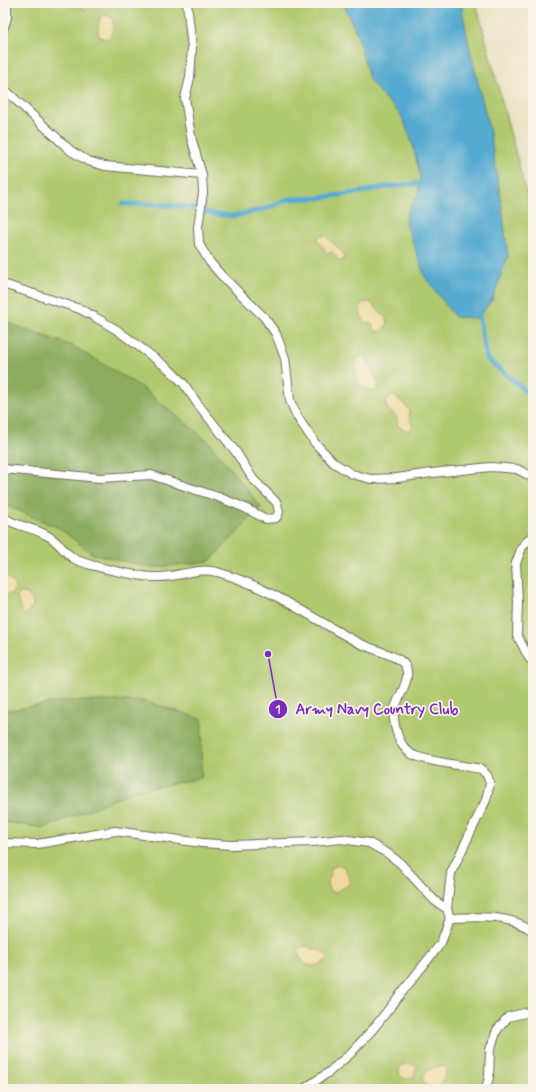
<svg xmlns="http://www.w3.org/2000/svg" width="536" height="1092" font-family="Mynerve,sans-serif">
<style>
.green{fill:#b1c96e;stroke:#6e7a4c}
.forest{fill:#8cad61;stroke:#5c6c46}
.sand{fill:#eeda9e;stroke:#8c8264}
.water{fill:#54aad1;stroke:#406a7e}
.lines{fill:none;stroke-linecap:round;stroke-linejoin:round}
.stream{stroke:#54aad1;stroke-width:5}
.lane-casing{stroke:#6d6b5f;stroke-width:10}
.lane{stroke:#fff;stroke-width:8}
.leader{fill:none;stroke:#7b2cbf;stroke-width:1.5}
.callout-dot{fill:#7b2cbf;stroke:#f7f3e8;stroke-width:1.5}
.mark-label{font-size:12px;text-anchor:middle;font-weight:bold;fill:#fff}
.callout-label{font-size:15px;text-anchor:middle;font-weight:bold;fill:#7b2cbf;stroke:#f7f3e8;stroke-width:3.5;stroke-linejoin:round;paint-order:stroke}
</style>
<rect width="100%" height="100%" fill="#f7f3e8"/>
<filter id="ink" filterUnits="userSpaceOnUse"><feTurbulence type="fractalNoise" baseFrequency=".025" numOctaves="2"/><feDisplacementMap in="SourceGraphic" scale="8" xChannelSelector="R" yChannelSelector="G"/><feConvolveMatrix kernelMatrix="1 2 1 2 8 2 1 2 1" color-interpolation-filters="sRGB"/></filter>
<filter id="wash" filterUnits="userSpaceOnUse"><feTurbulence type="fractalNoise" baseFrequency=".012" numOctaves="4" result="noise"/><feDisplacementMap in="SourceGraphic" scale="16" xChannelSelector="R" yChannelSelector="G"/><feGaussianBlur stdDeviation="0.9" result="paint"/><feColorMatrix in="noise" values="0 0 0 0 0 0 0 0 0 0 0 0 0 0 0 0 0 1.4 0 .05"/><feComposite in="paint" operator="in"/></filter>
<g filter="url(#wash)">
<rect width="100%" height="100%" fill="#e8e1bf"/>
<path class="green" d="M3,3H476L533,219V1089H3Z"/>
<path class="forest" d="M3,321L73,346L141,387L208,441L261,507L210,561L153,568L93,554L59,528L3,504Z
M64,701H144L202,719L201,778L133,791L45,828L3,822V707L9,710Z"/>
<path class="sand" d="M77,3H92L86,10L81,7Z
M102,15L108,16L112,18C114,27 114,33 107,39C105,39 102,38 101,37C95,33 99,19 102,15Z
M325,235L344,254V260L339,261L332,252L326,254L324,248L317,240L318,237Z
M370,302L386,318L388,323L382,331L376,332L371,323H367C360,317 359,312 361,303Z
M361,356L366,358L379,383L378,388L374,392C369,390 362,389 359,385C354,378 353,361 361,356Z
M393,395L403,403L410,411L409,417L413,427L409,431L401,428L397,424C399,414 391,415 387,408C386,406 386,404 385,402Z
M3,575C9,577 13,582 15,588L12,594L3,595Z
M20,593H26L32,598L33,606L25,615L22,613L17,597Z
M339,865L344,867L349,877V885L334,893L329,890L327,884L331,874L329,870L332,867Z
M307,946C315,951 324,949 329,958C317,969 304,970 298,952L302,947Z
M406,1064H412L417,1066L413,1078L405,1079L400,1076L399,1072L400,1066Z
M439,1066H446C446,1076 444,1081 436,1087H430L424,1084L422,1078L426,1071Z"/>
<path class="water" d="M343,3H461L468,41L490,133L502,206L508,256L492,300L477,318L455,317L425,277L405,220L409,209L418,196L420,175L412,142L401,115L380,93L369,79L357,34Z"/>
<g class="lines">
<path class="stream" d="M123,204H155L188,207L214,214L234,216L265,209L289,199L318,198L356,193L385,187L425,183
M478,309L486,358L533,397"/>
</g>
</g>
<g filter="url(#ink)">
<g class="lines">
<g class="lane-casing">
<path id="lane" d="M187,3L192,48L190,78L185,98L191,137L202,175L203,193L198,227L199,244L209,261L221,275L264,317L276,334L285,358L290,401L298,418L315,443L334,463L352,474L371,479L397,478L432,473L491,467L517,469L530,476L533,480
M3,30L7,17V3
M3,88L71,151L88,161L105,166L202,175
M3,284L80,309L95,317L117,330L169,369L184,384L197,403L236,452L253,479L277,503L279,512L276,518L266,519L243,507L218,497L151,475L100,478L3,469
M3,517C16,527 34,527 48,536C58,541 64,552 73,558C86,566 144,578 159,577C179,577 197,567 217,572C268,586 313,619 359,643C371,649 385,652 396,658C421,671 397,694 394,712C393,721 395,728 398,736C400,742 405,750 410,753C421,761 466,766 481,769L487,775L490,783L486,800L451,873L447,909
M533,535L522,547L516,563L518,602L517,635L529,658L533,662
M3,843L37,844L115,831L202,843L231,845L314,842L341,839L369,843L387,853L400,863L435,901L447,909L450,918L441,943L373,1029L350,1054L329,1072L304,1089
M450,918C478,917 509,914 533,931
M486,1089L489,1077L490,1050L497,1030L508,1017L533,1011"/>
</g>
<use href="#lane" class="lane"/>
</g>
</g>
<path class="leader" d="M268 654L278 709"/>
<g class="callout-dot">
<circle cx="268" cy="654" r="4"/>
<circle cx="278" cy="709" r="10"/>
</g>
<g class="mark-label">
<text x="278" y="713">1</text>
</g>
<g class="callout-label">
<text x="377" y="714">Army Navy Country Club</text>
</g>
<rect width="536" height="1092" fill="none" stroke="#f7f3e8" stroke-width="16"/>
</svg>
